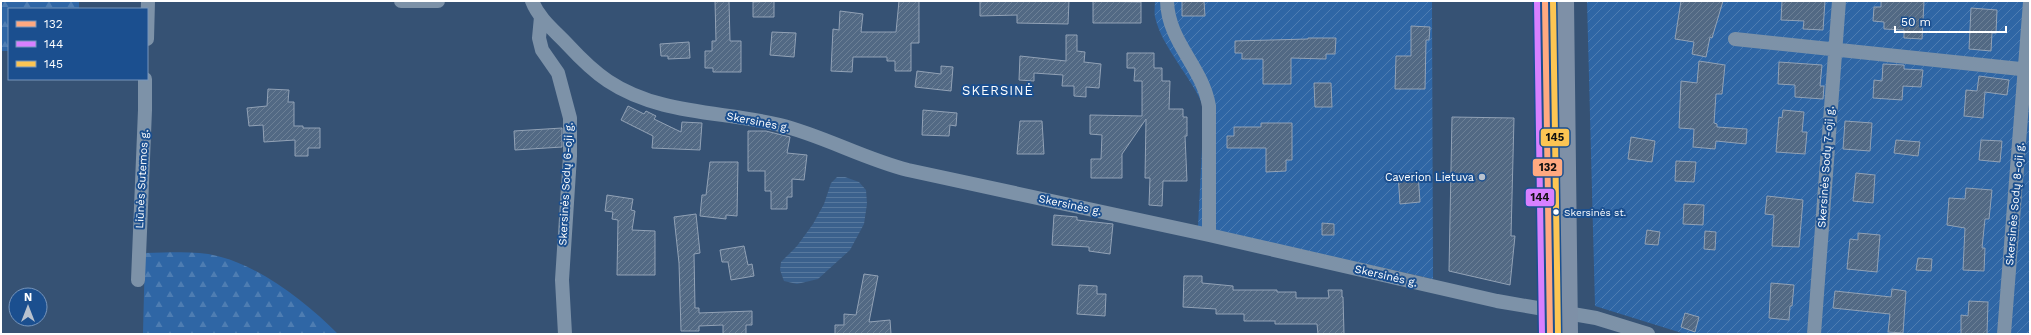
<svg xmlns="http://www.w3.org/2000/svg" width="2031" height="335" font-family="'Work Sans',sans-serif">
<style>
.forest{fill:url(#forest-firs)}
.garden{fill:url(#garden-furrows)}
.water{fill:url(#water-rules)}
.building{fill:url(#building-hatch);stroke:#92a2b6}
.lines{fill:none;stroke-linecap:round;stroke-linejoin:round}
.minor{stroke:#7d92a8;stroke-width:14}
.trunk{stroke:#7e90a7;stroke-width:22}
.bus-1-casing{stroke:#1b4f8f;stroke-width:9}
.bus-2-casing{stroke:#1b4f8f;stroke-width:9}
.bus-3-casing{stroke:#1b4f8f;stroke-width:9}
.bus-1{stroke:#ffa980;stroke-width:6}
.bus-2{stroke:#d880ff;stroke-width:6}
.bus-3{stroke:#fcc553;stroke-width:6}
.poi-dot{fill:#b9c2ce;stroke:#1b4f8f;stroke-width:1.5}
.bus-dot{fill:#fff;stroke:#1b4f8f;stroke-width:1.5}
.labels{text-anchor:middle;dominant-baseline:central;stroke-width:4;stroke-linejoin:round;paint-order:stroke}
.bus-label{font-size:10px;fill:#fff;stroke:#1b4f8f;text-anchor:start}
.street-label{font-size:11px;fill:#fff;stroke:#1b4f8f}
.poi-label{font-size:11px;fill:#fff;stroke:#1b4f8f;text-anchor:end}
.quarter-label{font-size:13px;letter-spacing:1px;fill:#fff;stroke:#1b4f8f}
.line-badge{stroke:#1b4f8f;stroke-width:1.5}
.pale-badge-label{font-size:11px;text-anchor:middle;font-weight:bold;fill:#111}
</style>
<defs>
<pattern id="forest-firs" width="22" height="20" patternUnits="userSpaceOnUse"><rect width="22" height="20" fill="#2f66a5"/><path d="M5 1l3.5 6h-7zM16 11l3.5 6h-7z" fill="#4e7db2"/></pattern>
<pattern id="garden-furrows" width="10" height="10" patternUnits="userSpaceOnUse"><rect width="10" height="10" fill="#2f66a5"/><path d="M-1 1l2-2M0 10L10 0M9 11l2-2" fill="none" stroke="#4e7db2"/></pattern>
<pattern id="water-rules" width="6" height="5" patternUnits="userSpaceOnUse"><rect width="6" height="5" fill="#3b618d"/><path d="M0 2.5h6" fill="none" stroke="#58799e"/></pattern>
<pattern id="building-hatch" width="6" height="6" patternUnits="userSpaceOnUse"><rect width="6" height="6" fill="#526984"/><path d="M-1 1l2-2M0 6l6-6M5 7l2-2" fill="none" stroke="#6c8096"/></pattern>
</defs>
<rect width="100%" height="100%" fill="#365274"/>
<path class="forest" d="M1,1H79V9H9V51H1Z
M145,253C170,253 197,250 221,257C263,268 308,304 338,334H143Z"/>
<path class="garden" d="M1155,1H1432L1433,279L1198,227L1204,108C1192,77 1162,48 1155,17C1154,12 1155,6 1155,1Z
M1587,1H2030V334H1685L1595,306Z"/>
<path class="water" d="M837,177H845L859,182L866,190L867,204L864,224L850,250L818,279L797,284L784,281L780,270L781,262L797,246L813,224L824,204L831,183Z"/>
<path class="building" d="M715,1H729L730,41H741V72H713V68H705V51H712V41H716Z
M774,1V17H753V2Z
M899,1H919V43H911V71H895V61H887V57H853L852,72L831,71L833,29L839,30L840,11L863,14L861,32H896Z
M980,1H1069L1068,24L1017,23V15L980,16Z
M1093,1L1141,2V23H1093Z
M1182,1H1204L1205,16H1182Z
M1681,1H1723L1712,38L1710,37L1706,57L1692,54L1694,42L1675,39Z
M1782,1H1825L1823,30L1803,29L1804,21L1781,20Z
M1881,1H1924L1922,39L1904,38V30L1884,29V22L1873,21L1874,7H1881Z
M1971,8L1997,10L1996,33H1992L1991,51L1969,49Z
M1411,26L1430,27L1429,40H1426L1425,89H1395L1396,56H1411Z
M772,32L796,33L794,57L770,55Z
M1066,35H1077V51L1085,52L1084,62L1101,64L1099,88L1086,87V97L1074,96V86H1062L1063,75L1034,73V81L1019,80L1020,56L1066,61Z
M1308,38H1336L1335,54H1326V59L1291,58V84H1263V59H1242V53H1235V41L1308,39Z
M689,42L690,58L668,59V56H661L660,44Z
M1127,53H1154V68H1162V81H1170L1169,109H1183V117H1187V136H1185L1187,181H1163L1162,206L1149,205L1150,178H1145L1146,119L1122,154V178H1091V159H1101L1102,135L1090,134V115L1142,116V81H1134L1135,68H1127Z
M1699,61L1725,65L1722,94H1716L1714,123L1717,124V127L1747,129L1746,144L1716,141L1715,149L1693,147L1694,129L1679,128L1681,81L1697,83Z
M1779,62L1822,65L1820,86H1824L1823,99L1795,97V85L1778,84Z
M1883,64L1904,65V69L1923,70L1921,87L1903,86L1902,100L1873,98L1874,80L1882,81Z
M941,66L953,67L951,91L915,87L917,71L941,74Z
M1979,76L2009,80L2007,95L1985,92L1983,118L1964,116L1966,90L1977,91Z
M1314,83H1331L1332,107H1315Z
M268,89L289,90L288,102H294V126H303V128H320V148H308V156H295V140L264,142L263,125L249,126L247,108L267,106Z
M628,106L644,114L646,111L656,116L654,119L681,132L682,122L702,123L700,150L652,148L653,136L621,120Z
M923,110L957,113L956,126L950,125L949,136L922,135Z
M1783,110L1804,112L1802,132H1807L1805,154L1776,152L1779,117L1782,118Z
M1452,117L1514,118L1511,236H1515L1510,285L1449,271Z
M1020,121H1042L1044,154H1017Z
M1845,121L1872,123L1870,151L1843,149Z
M1261,123H1292V160H1286V171L1266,172V148H1227V136H1234V127H1261Z
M562,128V147L515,150L514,131Z
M748,131H766L790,137L787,153L807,155L804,180L792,179V197H787V209H771V191H765V171H748Z
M1631,137L1655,141L1652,162L1628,159Z
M1896,140L1920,142L1918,156L1894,153Z
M1981,140L2002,141L2000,162L1979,160Z
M1676,161L1696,162L1694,182L1675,181Z
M710,162H738L737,216L726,215V219L700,216L702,195H706Z
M1418,173L1420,202L1400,204L1398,174Z
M1856,173L1875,175L1873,203L1853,201Z
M1966,188L1992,190L1989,219H1985L1982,248H1985L1984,271L1963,270L1965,228L1947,225L1949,198L1965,199Z
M607,195L633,199L631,210L635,211L632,230L655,231V275H617L618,220L612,219L613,212L605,211Z
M1767,196L1803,200L1799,247L1772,246L1774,215L1765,214Z
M1684,204L1704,205L1703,225L1683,224Z
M696,214L700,253L694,254L695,308H699V313L752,311V325H746V334H723V325L699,326V331H681L679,263L674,217Z
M1054,215L1077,217V220L1113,224L1110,254L1089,251V247L1052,245Z
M1322,223L1334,224V235H1322Z
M1647,230L1660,232L1658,245L1645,244Z
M1705,231L1716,232L1715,250L1704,249Z
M1858,233L1880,235L1877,272L1847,269L1850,239L1858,240Z
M744,246L748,265L752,264L754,276L731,280L728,262H722L720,250Z
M1918,258L1932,259L1931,271L1916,270Z
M864,274L878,276L869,322L890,320L891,334H835V325H844V314L856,315Z
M1184,276H1202V283L1233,286V290H1277V292H1296V298H1329L1328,290H1342V297H1343L1344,334H1318L1317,324H1275V321H1244V314H1216V309L1183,307Z
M1771,283L1794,285L1792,306H1790L1789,320L1769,318Z
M1079,285L1097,286V294H1106L1105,316L1077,314Z
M1892,289L1906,291L1903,333L1888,332L1890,314L1833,308L1835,291L1891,297Z
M1969,301L1988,302L1987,334H1961V315L1968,316Z
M1685,313L1699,317L1695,332L1681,327Z"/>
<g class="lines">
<path class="minor" d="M401,1H438
M532,1C539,19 555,31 568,45C580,58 593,71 608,81C659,115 723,111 780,125C824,136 864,159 908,170L1209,235L1497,301L1596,318L1648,334
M1167,1C1168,42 1202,66 1209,106V235
M541,17L539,38L542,50L558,73L570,118V156L562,280L565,334
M147,39L148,1
M1735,39L2030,70
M138,280L145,110V79
M1814,334L1839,1
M2004,334L2030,2"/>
<path class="trunk" d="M1545,1L1550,334
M1563,1L1567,334"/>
<g class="bus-1-casing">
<path id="bus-1" d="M1545,1L1550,334"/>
</g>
<g class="bus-2-casing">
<path id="bus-2" d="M1537,1L1542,334"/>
</g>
<g class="bus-3-casing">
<path id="bus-3" d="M1553,1L1558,334"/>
</g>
<use href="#bus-1" class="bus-1"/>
<use href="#bus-2" class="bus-2"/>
<use href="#bus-3" class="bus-3"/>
</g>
<circle class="poi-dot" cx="1482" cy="177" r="4"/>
<circle class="bus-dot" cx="1556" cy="212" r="3.5"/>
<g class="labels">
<g class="bus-label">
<text x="1564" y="212">Skersinės st.</text>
</g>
<g class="street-label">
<text transform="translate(758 122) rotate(11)">Skersinės g.</text>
<text transform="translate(1826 167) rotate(-86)">Skersinės Sodų 7-oji g.</text>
<text transform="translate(142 179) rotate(-87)">Liūnės Sutemos g.</text>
<text transform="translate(566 184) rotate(-87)">Skersinės Sodų 6-oji g.</text>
<text transform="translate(2015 204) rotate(-85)">Skersinės Sodų 8-oji g.</text>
<text transform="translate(1070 205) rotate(12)">Skersinės g.</text>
<text transform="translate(1386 276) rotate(13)">Skersinės g.</text>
</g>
<g class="poi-label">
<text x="1474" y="177">Caverion Lietuva</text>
</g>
<g class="quarter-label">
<text x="998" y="90">SKERSINĖ</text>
</g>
</g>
<g class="line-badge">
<rect x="1540" y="128" width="30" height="19" rx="4" fill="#fcc553"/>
<rect x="1532" y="158" width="31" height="19" rx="4" fill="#ffa980"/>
<rect x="1525" y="188" width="30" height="19" rx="4" fill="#d880ff"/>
</g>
<g class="pale-badge-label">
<text x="1555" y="141">145</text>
<text x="1548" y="171">132</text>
<text x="1540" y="201">144</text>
</g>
<rect width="2031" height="335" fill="none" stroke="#ffffff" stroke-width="4"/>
<rect x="8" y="8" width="140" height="72" fill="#1b4f8f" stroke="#7695bc"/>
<rect x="16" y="21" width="20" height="6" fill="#ffa980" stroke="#7695bc"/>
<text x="44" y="28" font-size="12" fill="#ffffff">132</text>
<rect x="16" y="41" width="20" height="6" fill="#d880ff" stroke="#7695bc"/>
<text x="44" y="48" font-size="12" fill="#ffffff">144</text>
<rect x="16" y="61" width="20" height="6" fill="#fcc553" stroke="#7695bc"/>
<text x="44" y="68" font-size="12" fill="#ffffff">145</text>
<g transform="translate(28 307)"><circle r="19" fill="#1b4f8f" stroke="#7695bc"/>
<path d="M0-3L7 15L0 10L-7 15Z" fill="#b9c2ce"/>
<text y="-6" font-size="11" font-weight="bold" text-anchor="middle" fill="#ffffff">N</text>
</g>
<path d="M1895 26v6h111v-6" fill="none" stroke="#ffffff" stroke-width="2"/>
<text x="1901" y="26" font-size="12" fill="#ffffff" stroke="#1b4f8f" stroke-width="3" paint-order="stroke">50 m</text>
</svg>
